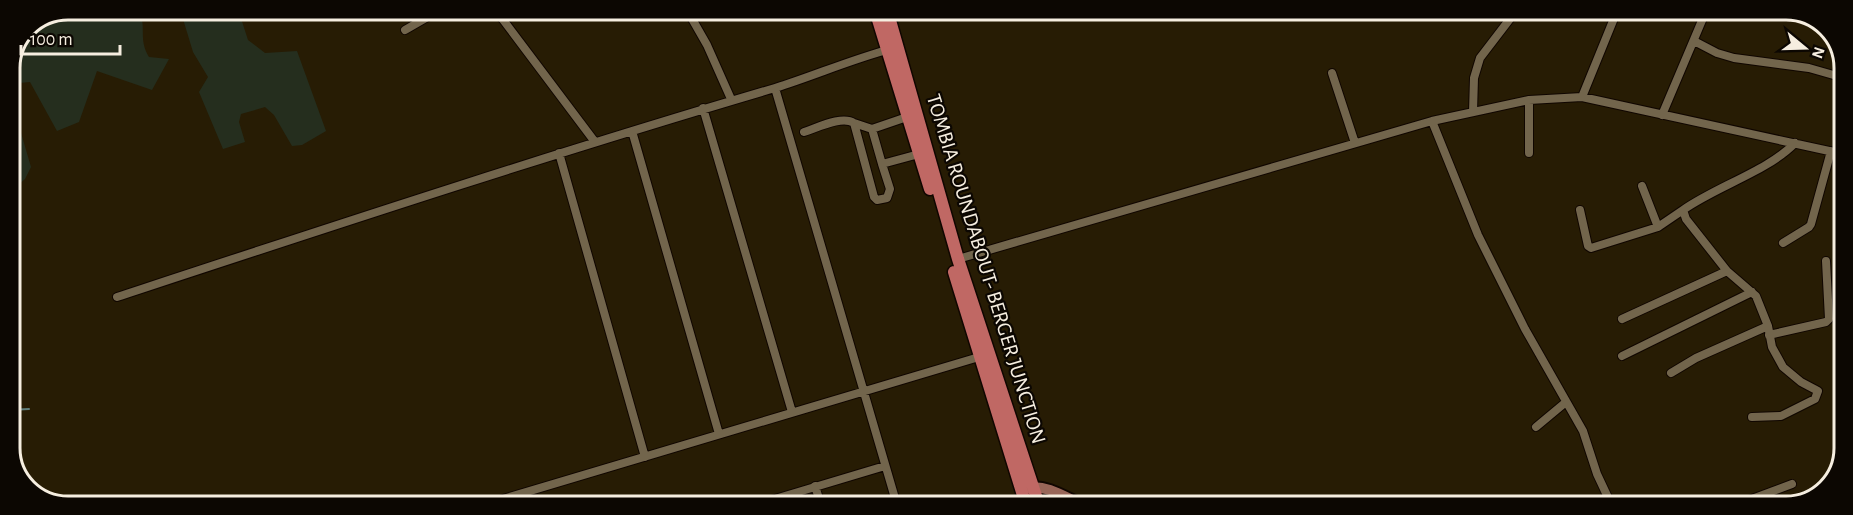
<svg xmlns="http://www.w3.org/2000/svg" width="1853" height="515" font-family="'Alegreya Sans',sans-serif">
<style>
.green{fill:#252e1e}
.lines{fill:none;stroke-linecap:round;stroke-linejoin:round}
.stream{stroke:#617f7c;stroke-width:2}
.street-casing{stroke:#100600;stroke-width:10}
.secondary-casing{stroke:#100600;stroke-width:14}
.primary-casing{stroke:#100600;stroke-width:15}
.street{stroke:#72654c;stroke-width:8}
.secondary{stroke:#996658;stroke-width:10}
.primary{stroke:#c06864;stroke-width:12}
.labels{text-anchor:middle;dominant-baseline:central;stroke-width:4.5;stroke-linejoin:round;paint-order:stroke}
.street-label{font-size:21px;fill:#f6eee0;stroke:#0c0702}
.rim{fill:none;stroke:#f6eee0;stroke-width:3}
</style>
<rect width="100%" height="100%" fill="#271c04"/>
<path class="green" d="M67,9H139C147,28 138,39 149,57L169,59L152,90L97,71L79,122L57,131L30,82L19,83L12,102L31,167L25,179L9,193V67L26,26Z
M180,9H238L248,40L265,53L297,51L326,131L302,145L292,146L274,115L265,107L241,114L239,122L245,142L223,149L199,92L208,77L193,52Z"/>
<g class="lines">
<path class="stream" d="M9,410L29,409"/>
<g class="street-casing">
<path id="street" d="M495,9L595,142
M687,10L707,45L731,99
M776,12L793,10
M405,30L431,15L447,9
M1694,41L1717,53L1734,58L1809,68L1844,78
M1332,73L1355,143
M775,88L897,505
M1582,97L1617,11
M1529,100V153
M703,108L792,412
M1473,112L1474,78L1480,58L1516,11
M1662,115L1706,11
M907,117L872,129L882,164L919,154
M1432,121L1478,235L1525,329L1583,431L1597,474L1612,506
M854,123L872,129
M632,131L719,434
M804,132C817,128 842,115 854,123L874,197L877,200L887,198L890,189L882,164
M559,153L645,457
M1642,186L1658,227
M1580,210L1588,246L1591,248L1658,227L1683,210
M1783,243L1809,227L1811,224L1831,151
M958,259L1432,121L1529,100L1582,97L1843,154
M117,297C336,225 554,153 775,88C814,76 852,59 891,49
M1622,319L1727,271
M1769,335L1826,322L1829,319L1826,261
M1622,356L1752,292
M1671,373L1696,358L1768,326
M1752,417L1781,416L1815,399L1818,391L1801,382L1783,367L1772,347L1768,326L1756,296L1727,271L1686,219L1683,210C1717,186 1768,171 1795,143
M1536,427L1566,402
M815,486L821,505
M483,505L979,357
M755,505L885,466
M1733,506L1792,484"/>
</g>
<g class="secondary-casing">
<path id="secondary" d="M1027,488C1046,484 1065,497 1082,505"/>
</g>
<g class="primary-casing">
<path id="primary" d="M875,10L930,189
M887,10L958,259L1039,505
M954,272L1026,505"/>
</g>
<use href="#street" class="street"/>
<use href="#secondary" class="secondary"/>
<use href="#primary" class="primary"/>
</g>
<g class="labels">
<g class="street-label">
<text transform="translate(986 269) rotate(73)">TOMBIA ROUNDABOUT- BERGER JUNCTION</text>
</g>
</g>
<path d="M0 0H1853V515H0ZM68 20H1786A48 48 0 0 1 1834 68V448A48 48 0 0 1 1786 496H68A48 48 0 0 1 20 448V68A48 48 0 0 1 68 20Z" fill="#0c0702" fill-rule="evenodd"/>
<path class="rim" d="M68 20H1786A48 48 0 0 1 1834 68V448A48 48 0 0 1 1786 496H68A48 48 0 0 1 20 448V68A48 48 0 0 1 68 20Z"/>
<g transform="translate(1805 48) rotate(109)" stroke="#0c0702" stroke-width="4.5" paint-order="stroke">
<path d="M0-4.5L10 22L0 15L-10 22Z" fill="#f6eee0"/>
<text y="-9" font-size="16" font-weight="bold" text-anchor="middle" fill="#f6eee0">N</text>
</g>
<path d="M21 45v9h99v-9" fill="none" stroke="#f6eee0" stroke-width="3"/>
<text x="30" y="45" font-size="18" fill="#f6eee0" stroke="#0c0702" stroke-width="4.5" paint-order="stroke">100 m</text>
</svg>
